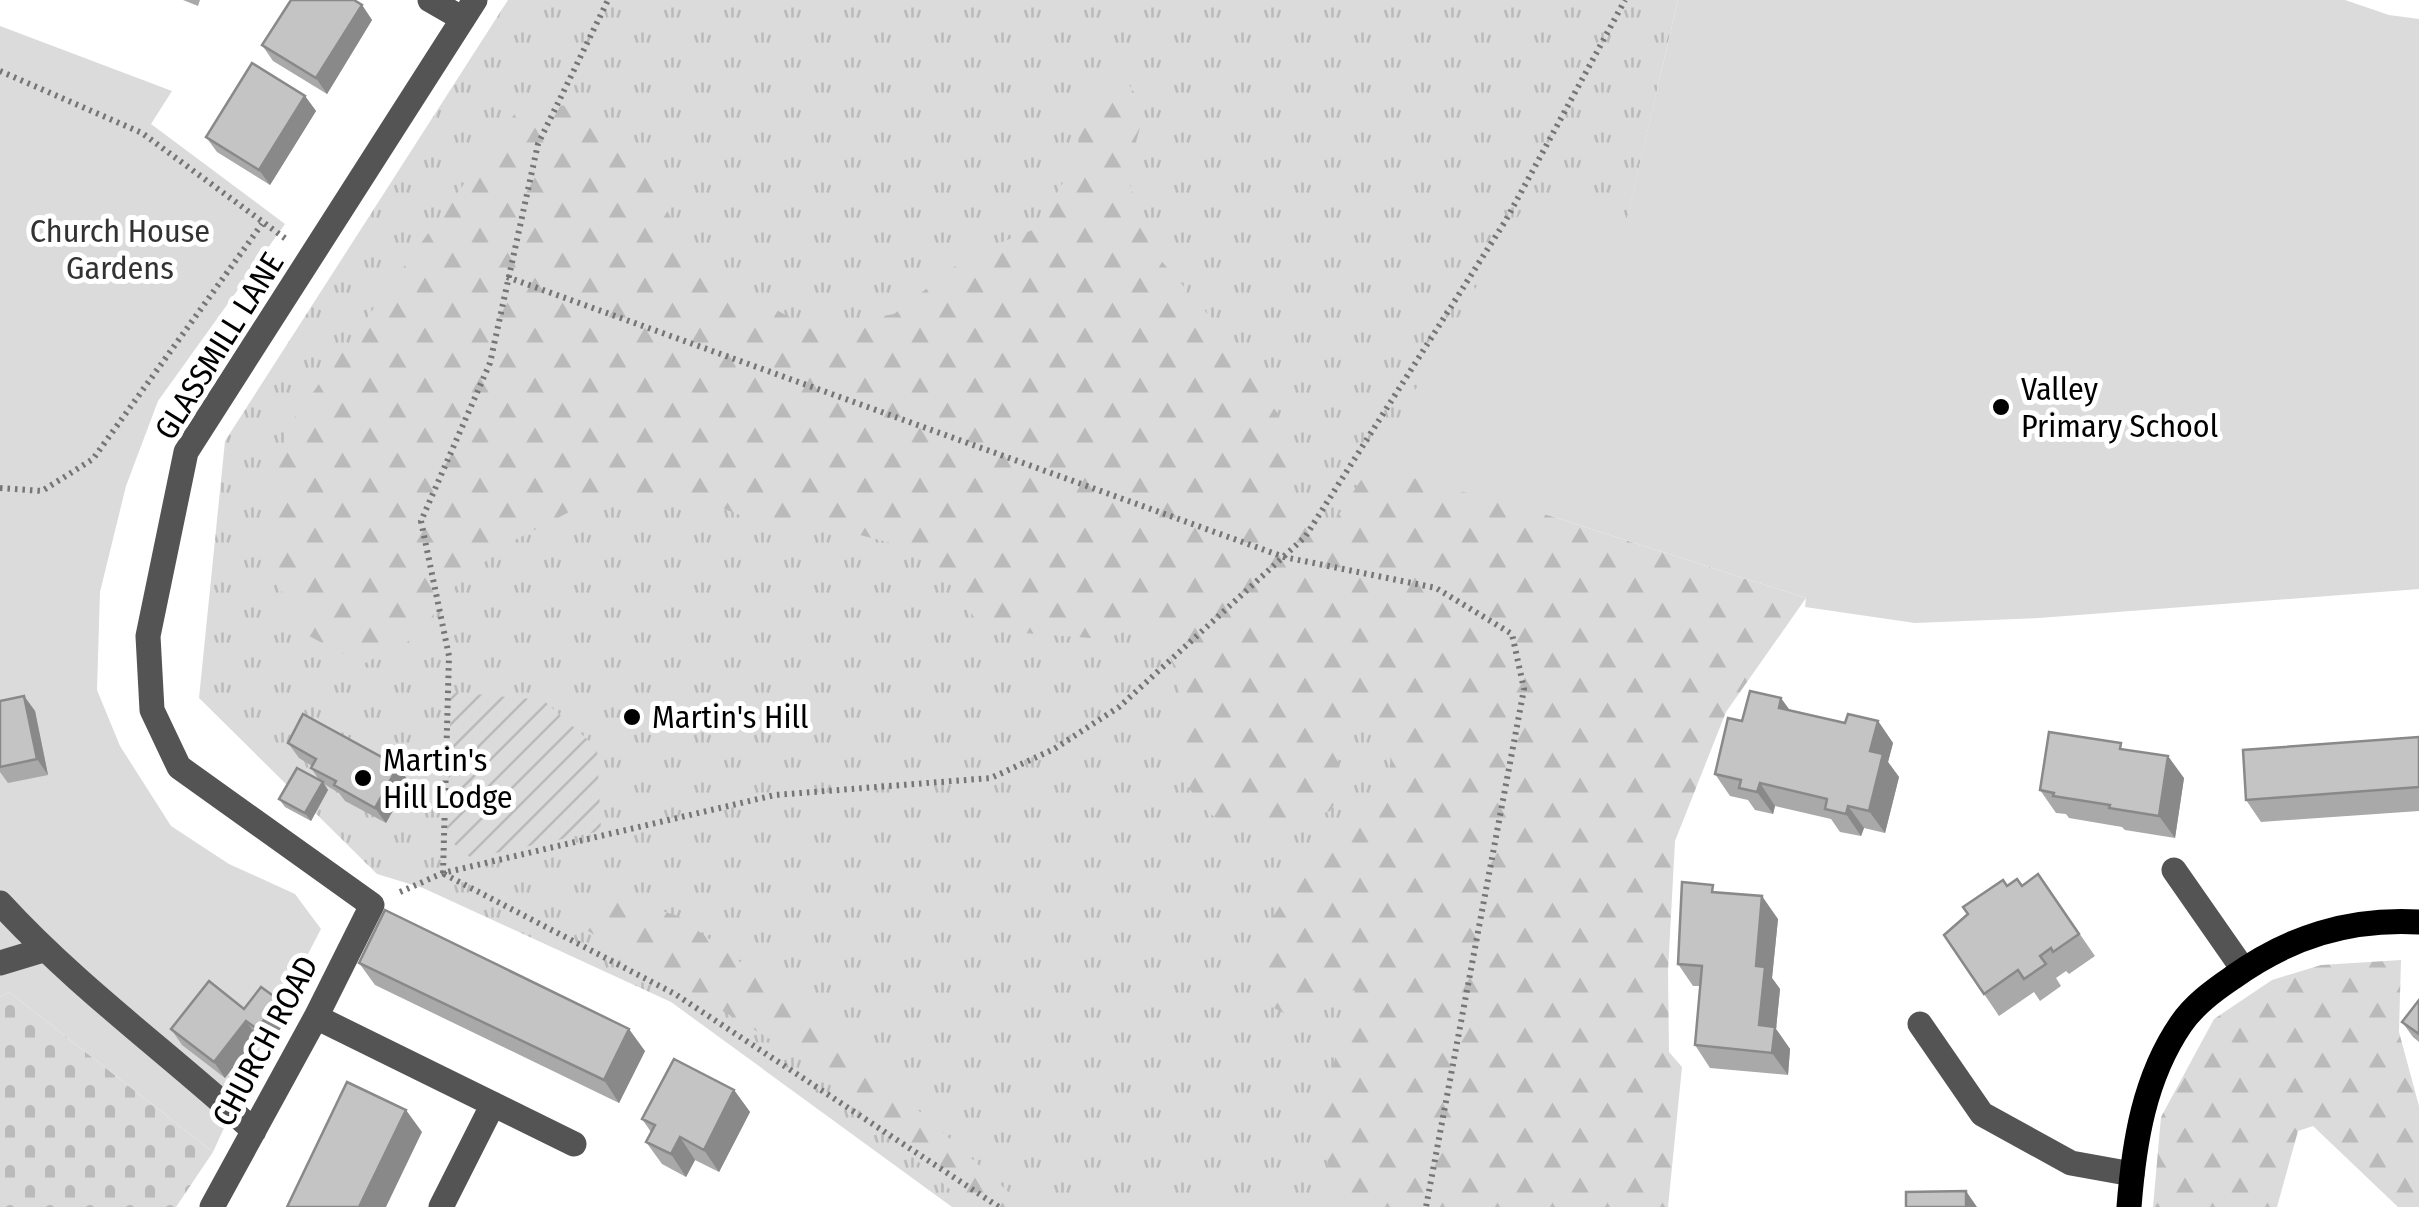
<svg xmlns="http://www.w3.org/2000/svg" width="2419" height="1207" font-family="'Fira Sans Condensed',sans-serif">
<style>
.grass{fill:url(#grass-tufts)}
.forest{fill:url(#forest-firs)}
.cemetery{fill:url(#cemetery-stones)}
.park{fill:#dbdbdb}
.garden{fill:url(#garden-furrows)}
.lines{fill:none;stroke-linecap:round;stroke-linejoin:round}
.path{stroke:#767676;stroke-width:6;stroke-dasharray:2.5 5;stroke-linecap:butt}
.minor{stroke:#545454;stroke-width:25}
.major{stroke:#000;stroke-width:25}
.wall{fill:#a9a9a9}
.shaded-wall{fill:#898989}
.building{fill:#c4c4c4;stroke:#898989;stroke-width:2.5}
.poi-dot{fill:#000;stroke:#fff;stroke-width:4}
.labels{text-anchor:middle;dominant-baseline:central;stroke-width:10;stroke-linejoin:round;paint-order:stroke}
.park-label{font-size:32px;fill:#323232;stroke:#fff}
.street-label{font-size:32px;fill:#000;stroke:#fff}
.poi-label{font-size:32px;fill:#000;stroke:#fff;text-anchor:start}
</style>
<defs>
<pattern id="grass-tufts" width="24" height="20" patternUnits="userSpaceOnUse" patternTransform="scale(2.5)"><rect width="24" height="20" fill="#dbdbdb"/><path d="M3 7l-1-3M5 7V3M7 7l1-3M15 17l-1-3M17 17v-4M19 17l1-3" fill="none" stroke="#bababa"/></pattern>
<pattern id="forest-firs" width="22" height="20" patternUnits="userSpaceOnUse" patternTransform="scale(2.5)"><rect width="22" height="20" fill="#dbdbdb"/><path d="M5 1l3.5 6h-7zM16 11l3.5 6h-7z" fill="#bababa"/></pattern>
<pattern id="cemetery-stones" width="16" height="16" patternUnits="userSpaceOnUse" patternTransform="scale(2.5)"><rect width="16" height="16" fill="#dbdbdb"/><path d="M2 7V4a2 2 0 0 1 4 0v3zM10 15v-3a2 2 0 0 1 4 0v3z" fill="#bababa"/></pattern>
<pattern id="garden-furrows" width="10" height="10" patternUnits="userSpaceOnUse" patternTransform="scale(2.5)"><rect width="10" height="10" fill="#dbdbdb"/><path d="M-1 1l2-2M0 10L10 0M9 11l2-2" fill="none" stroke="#bababa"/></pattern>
</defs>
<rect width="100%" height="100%" fill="#fff"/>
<path class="grass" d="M508,0H1678L1627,219L1551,516L1353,1207H952L671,1002L423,888L377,874L199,698L225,441Z"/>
<path class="forest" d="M1120,71L1145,109L1127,175L1150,248L1213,320L1278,414L1293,487L1323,539L1370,466L1551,516L1806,598L1726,712L1675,841L1668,971L1669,1052L1682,1067L1668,1207H1336L1327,1160L1323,1100L1355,990L1326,998L1307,1025L1274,1008L1261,970L1269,923L1324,838L1384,805C1390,767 1402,727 1361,708L1343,719L1332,736L1344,788L1330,811C1279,828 1224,846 1191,791C1183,779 1172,763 1172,749C1171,729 1183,706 1179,687C1175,665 1163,642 1155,621L1104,639L1024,633L974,617L927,552L832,528L764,524L676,491L575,509L505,545L452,589L417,637L363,664L307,635L271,573L270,495L290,424L524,101L600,110L651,177L693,264L811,329L894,314L971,254L1035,229L1076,161L1082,108Z
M614,896L678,916L820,1021L1025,1207H970L795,1054L583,928Z
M2401,960L2399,1032L2419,1106V1207H2398L2313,1126L2298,1131L2277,1207H2153L2161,1117L2214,1019L2272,980L2321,965Z"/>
<path class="cemetery" d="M9,992L213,1152L176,1207H0V997Z"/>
<path class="park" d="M1678,0H2345L2389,15L2419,19V589L2039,618L1915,623L1805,607L1806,598L1551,516L1370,466L1531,195L1627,218Z
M0,26L172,91L151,124L285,224L158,401L126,486L100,592L97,690L120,746L171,826L229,864L295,894L321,929L271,1025L213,1152L9,992L0,997Z"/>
<path class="garden" d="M451,692L543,700L597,748L601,831L471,858L447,838Z"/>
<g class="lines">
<path class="path" d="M0,71L142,133L286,239
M507,277L1284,557L1436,588L1512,634L1524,689L1426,1207
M0,488L42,491L93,459L262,224
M443,873L449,656L421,521L490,363L538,144L608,0
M444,874L675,994L999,1207
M400,892L443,873L775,795L991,778L1054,749L1119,707L1305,537L1506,220L1625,0"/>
<path class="minor" d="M430,0L463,19
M2174,870L2243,969
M0,903C77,987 170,1054 254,1131
M0,963L43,950
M316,1017L574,1144
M1920,1024L1982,1114L2071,1163L2132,1174
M212,1207L316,1017L372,905L179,767L152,710L148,636L186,452L475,0
M441,1207L493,1104"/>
<path class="major" d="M2129,1207C2134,1143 2144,1078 2181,1024C2194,1005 2213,991 2232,978C2289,937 2349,918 2419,922"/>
</g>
<path class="wall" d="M183,0H200L198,6Z
M362,5L372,20L327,94L273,61L262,45Z
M305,96L316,111L270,185L217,152L206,137Z
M24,696L35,711L48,775L8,783L0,772V701Z
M1790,710L1845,723L1878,721L1893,743L1888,762L1899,777L1885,833L1864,828L1861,836L1840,832L1831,819L1775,806L1773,814L1755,810L1748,800L1730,796L1715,774L1742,721Z
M2419,737V811L2261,822L2246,800Z
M288,743L398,766L409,782L386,823L345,801L339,793L324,784L328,790L311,821L285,807L279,799L320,781L311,768L312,766L299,758Z
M2126,749L2184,778L2175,838L2125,830L2122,827L2069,818L2066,814L2056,813L2040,790Z
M2038,874L2095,956L2069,974L2066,971L2056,978L2061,986L2040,1001L2034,992L1999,1016L1944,935L1968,914L2007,886H2022Z
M1718,893L1778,919L1772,978L1780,989L1776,1029L1790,1049L1788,1075L1710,1068L1695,1045L1700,986H1693L1678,964Z
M359,963L645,1051L619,1103L375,985Z
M2419,1000V1042L2413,1037L2402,1022Z
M290,1016L268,1045L257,1036L225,1078L182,1045L171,1029Z
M734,1090L750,1112L719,1172L695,1160L686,1177L662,1164L646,1142L651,1132L642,1119Z"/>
<path class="shaded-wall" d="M362,5L372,20L327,94L316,78Z
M305,96L316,111L270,185L259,170Z
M24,696L35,711L48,775L37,759Z
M1781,698L1797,720L1779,708Z
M1878,721L1893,743L1888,762L1899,777L1885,833L1869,811L1870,751Z
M2168,756L2184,778L2175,838L2159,816Z
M398,766L409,782L386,823L375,808Z
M323,782L328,790L311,821L305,813Z
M1760,783L1775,806L1773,814L1757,792Z
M1848,806L1864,828L1861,836L1846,814Z
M1762,896L1778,919L1772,978L1780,989L1776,1029L1790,1049L1788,1075L1772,1053L1759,1025L1756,966Z
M279,1000L290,1016L268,1045L257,1029Z
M246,1021L257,1036L225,1078L214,1062Z
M629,1029L645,1051L619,1103L604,1080Z
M734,1090L750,1112L719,1172L704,1150Z
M406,1110L422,1132L386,1207H359Z
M680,1137L695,1160L686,1177L671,1154Z
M1966,1191L1977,1207H1966Z"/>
<path class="building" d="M291,0H354L362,5L316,78L262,45Z
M252,63L305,96L259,170L206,137Z
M1750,691L1781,698L1779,708L1845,723L1848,714L1878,721L1870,751L1883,754L1869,811L1848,806L1846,814L1825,809L1827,799L1760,783L1757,792L1739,788L1741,780L1715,774L1728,718L1742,721Z
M24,696L37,759L0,767V701Z
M303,714L398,766L375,808L334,785L336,781L311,768L316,759L288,743Z
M2049,732L2121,743L2120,749L2168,756L2159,816L2109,808L2110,805L2053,796L2054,793L2040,790Z
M2419,737V787L2246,800L2243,750Z
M297,768L323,782L305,813L279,799Z
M2038,874L2079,934L2053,952L2051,948L2040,956L2046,964L2024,979L2018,970L1984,994L1944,935L1968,914L1963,907L2003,880L2007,886L2017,879L2022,886Z
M1682,882L1713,885L1712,892L1762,896L1756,966L1765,967L1759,1025L1775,1027L1772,1053L1695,1045L1702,966L1678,964Z
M385,910L629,1029L604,1080L359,963Z
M209,981L244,1009L261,987L279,1000L257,1029L246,1021L214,1062L171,1029Z
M2419,1000V1034L2402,1022Z
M674,1059L734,1090L704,1150L680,1137L671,1154L646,1142L655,1125L642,1119Z
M347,1082L406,1110L359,1207H287Z
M1966,1191V1207H1906V1192Z"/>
<g class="poi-dot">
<circle cx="2001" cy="407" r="10"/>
<circle cx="632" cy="717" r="10"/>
<circle cx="363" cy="778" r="10"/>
</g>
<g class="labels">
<g class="park-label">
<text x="120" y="231">Church House<tspan x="120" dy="37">Gardens</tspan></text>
</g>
<g class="street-label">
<text transform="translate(219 346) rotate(-58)">GLASSMILL LANE</text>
<text transform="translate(265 1041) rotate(-62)">CHURCH ROAD</text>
</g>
<g class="poi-label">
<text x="2021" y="389">Valley<tspan x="2021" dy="37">Primary School</tspan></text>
<text x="652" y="717">Martin's Hill</text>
<text x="383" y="760">Martin's<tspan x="383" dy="37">Hill Lodge</tspan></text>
</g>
</g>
</svg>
